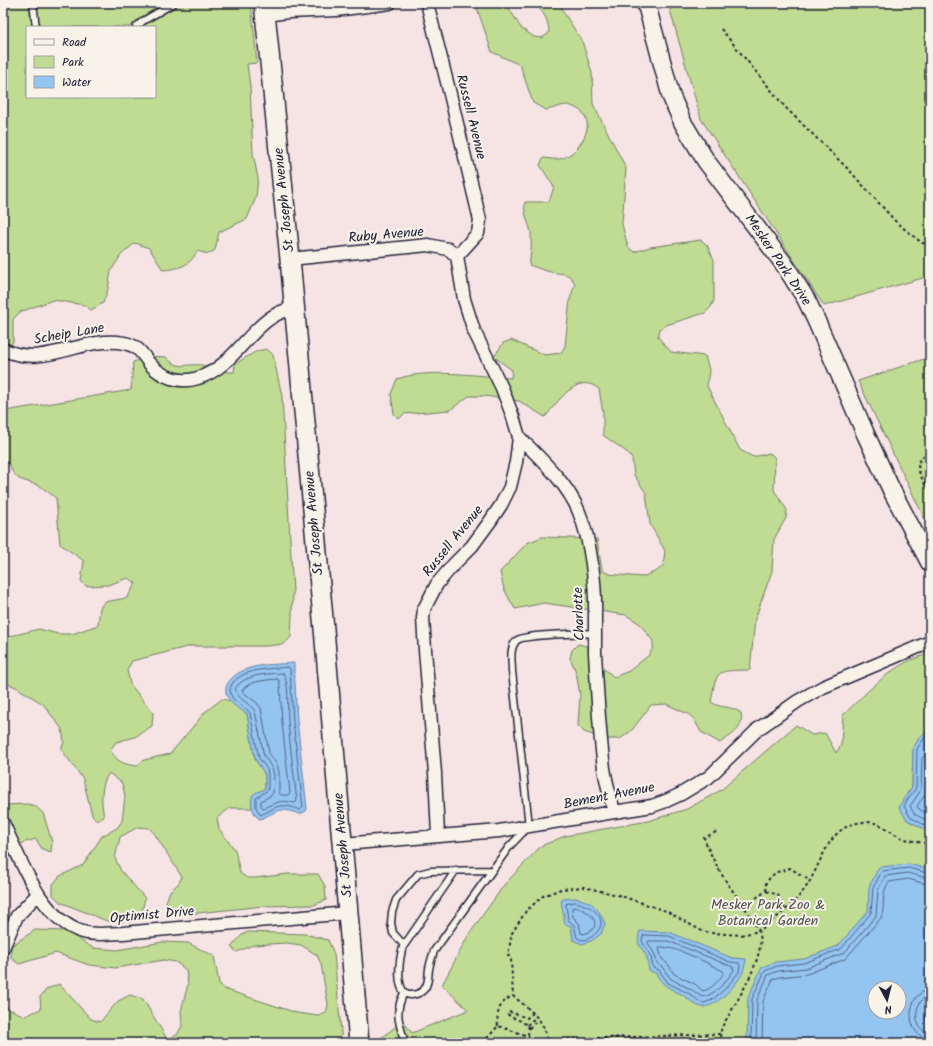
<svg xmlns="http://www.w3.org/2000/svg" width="933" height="1046" font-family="Kalam,sans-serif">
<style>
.green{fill:#c0db92;stroke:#717e66;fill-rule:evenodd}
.water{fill:#94c4f0;stroke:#6683a8;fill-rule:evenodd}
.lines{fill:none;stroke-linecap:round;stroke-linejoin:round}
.shore{stroke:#506383;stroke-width:1}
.lane-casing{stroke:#22223b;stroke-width:9}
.street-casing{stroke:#22223b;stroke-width:15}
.secondary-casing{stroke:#22223b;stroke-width:20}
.primary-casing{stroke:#22223b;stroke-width:22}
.path{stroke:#22223b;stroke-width:2;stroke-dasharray:3 3;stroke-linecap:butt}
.lane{stroke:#f7f3e8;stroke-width:6}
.street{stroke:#f7f3e8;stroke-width:12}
.secondary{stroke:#f7f3e8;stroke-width:17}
.primary{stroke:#f7f3e8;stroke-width:19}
.labels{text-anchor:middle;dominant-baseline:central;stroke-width:4;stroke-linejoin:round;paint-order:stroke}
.street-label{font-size:14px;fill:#22223b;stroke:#f7f3e8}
.park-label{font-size:14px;fill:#4a5051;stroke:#f7f3e8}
</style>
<rect width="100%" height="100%" fill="#f6e3e4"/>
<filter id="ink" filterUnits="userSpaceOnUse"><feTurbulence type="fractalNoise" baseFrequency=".025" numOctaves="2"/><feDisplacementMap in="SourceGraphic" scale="8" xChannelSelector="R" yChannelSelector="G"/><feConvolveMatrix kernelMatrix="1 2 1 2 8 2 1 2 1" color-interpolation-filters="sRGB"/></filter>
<g filter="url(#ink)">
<path class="green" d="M3,3H251L257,63L247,64L250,86L253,154L258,178L256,197L247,219L219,232L215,250L208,254L197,251C191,266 177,269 163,270L149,248L135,243L121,255L111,271L108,289L103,303L91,310L84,305L53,300L20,312L13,319V342L3,358ZM27,27H155V97H27Z
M534,3H560L564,13L582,41L592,73L593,104L626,168L622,224L628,247L634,252L650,247L701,240L707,245L714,260V300L711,307L705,313L666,325L660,329L658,337L671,352L705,356L709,370L707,386L740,450L753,457L770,453L775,458L774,490L787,510L786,518L774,539L772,571L755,619L750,670C716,671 717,668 711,702C723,710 729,704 741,713C744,730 732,734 720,743L701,732L694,719L688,714L666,704L651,705L632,730L620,739H605L584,732L578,726L580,695L576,672L570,658L572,650L578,644C595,647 592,655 601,666C604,670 610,673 614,677L629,671L649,655L653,648V641L639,623L626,615L544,603L515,609L504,589L500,572L527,543L542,537L597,539L602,570L609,574L642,577L657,571L663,566L665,551L650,524L646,493L634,475L632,459L628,453L603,435V413L599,389C577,371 558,402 545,417L519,401L485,396H469L450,410L404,414L399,419L394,414L391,394L397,379C428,368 477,376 511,378L512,370L494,357L503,343L511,340L545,355L561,353L565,346L570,299L575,284C569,271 563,275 551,272C544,271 536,267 529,265C531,254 532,244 531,233C529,222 523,214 525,202H549L554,187L540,165L543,158C548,158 554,160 559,159C579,156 601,120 576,108C573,107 570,105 567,105C561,105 553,109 546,110L533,103L520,65L492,52L476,5L502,4L509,8L521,28L534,37L542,38L549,33C549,20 543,11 534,3Z
M668,3H930V276L824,306L701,119Z
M267,349L273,355L282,396L293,592L291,637L284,644L267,646H191L132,661L127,670L130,684L153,713L152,726L135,737L116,742L110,750C118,762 122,764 137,766L144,760L170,754L205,712L222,699L230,701L247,714L255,759L263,771L265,775V789C252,795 252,794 252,808H230L217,818L219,829L235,850L240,873L247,878H255L288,874H318L325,886L326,900L314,905L264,906L178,915L171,911L166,902L170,891L178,884L182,877L154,833L149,828L138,827L120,837L115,858L121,871L145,898L141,916L134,921H107L60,902L53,895V884L60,876L83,865L102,836L117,828L122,821L125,796L122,783L109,773C100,785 101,803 104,817L97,821L92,815L83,779L61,749L64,742L62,729L43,704L16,687L3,682V638L39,629L58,634H72L98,625L100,608L104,602L127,598L136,583L128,578L108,585L86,586L81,581L84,561L60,544L56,498L40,486L19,479L13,473L9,464L3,458V418L5,411L131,390L133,362L149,356L166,357C179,371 186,363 201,365C214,366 218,373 234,372L235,364L257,351Z
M930,357V530L858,381Z
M930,654V734L929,729L913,748L912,787L904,798L907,820L930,832V1043H381V1038L403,1021L412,1033L468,1010L442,985L468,936L504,885L541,846L565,836L648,821L687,809L721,790L796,725L812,735L825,733L836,753L841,745L843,715C869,691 894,661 930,654ZM875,988H899V1012H875Z
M28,804L35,806L43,813L52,842L51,852L42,849L36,839L22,843L11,855L3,858V806L5,805Z
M35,930L65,931L93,948L117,950L162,942L188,943L214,956L219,983L224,989L297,1013L318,1016L326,1013L328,1005L321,964L317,955L301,945L287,943L253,945L237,952L231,947L242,935L248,932L305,934L328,940L334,954L342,1043H3V1003L9,1009L25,1016L41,1009L40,997L47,989L59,984L91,1019L100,1022L118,1001L130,995L143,999L167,1039L177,1035L182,1026L181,1011L188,984L186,970L176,962L164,960L116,968L89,965L56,953L19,964L11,958V946Z"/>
<path class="water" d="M294,663V675L295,683L297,721L307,808L306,811L300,814C295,813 289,810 284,810C277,809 267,817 260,819C253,816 249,802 253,795C255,792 261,791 265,789V775L263,771L255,759L247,714C242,710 233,706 230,701C226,696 224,689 228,683C241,663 272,665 294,663Z
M929,729L930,738L928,747L930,750V832L907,820L899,807L904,798L912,787L913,748L919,738Z
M909,864L930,870V1003L928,1006L925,1019L930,1027V1043H747L748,998L762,967L776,962L804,959L838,946L868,911L869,887L879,867ZM875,988H899V1012H875Z
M575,898C592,901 599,908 605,924L601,934L591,941L582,944L573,940L571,926L565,924L561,901L563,899Z
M640,931L669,932L732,958L746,959C745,964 744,970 742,974C736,985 716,1008 702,1007C695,1006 688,998 681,994C670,989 661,985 656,973L649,971C648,967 648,962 647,958C642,945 635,948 640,931Z"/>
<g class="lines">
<path class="shore" d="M288,667L290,669L293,722L303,807L300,810C292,807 284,804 276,807C270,810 266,813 260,815L256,807V798L268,790V774L267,769L259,758L250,713C246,707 238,704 233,699C230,694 229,689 232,684C243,668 271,669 288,667Z
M283,673C290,682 287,709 288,721C290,748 294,775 297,801L295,803C279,799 277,803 263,808L261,806V801L270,796L273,793L274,775L272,768L264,756L255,711C249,702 238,700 235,689C244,674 267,674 283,673Z
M277,679L279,680L280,685L282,723L290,793L288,795H281L279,793V772L277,765L269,753L261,708L257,703L242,691C247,681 267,680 277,679Z
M930,733L922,741L917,749L916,788L907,800L904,806L910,817L930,828
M930,757L924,756L922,758L921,790L910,806L914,814L930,822
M930,763L928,765L927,792L917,806L919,809L930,816
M575,902C585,904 601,911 601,923C601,931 590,940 583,940C581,940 578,938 577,938L574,925L568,920L566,904Z
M573,907C590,908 607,928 583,934L581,933L579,923L573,917L572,909Z
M644,935L669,936L730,962L739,963L740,965L739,972L725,989L712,1000L704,1003L700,1002L690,994L668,983L659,970L653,968L651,957L642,941Z
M649,941H668L733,967L734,970C726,981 716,995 702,997L692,990L671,979L662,967L657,963L655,955L648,943Z
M661,947C678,947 707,963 723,971L724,973C719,980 712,989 703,991L695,984L674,974L668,964L662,959L659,949Z
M930,990C905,991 904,1038 930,1039
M930,996C913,997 911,1032 930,1033
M751,1043L752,999L765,971L777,966L804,963L841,949L871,913L873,888L882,871L909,868L930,874
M756,1043L757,1000L768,975L778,971L806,968L844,953L876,916L878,890L885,876L908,873L930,879
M762,1043L763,1001L773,979L780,977L807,974L845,959L881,918C886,905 880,895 889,882L908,879L930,885"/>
<g class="lane-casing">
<path id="lane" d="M33,3L36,27
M136,27L143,21L174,3
M456,870L403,947C399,958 394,997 412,995C418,994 423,992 425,988C429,982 428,976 429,969C430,963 432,957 434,951L509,847L529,826L512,671C512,662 509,649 516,641C522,634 582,634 595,633
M404,945L393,933L391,923L392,912L396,900L418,874L430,871L492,870
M404,993C394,1013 399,1022 405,1043"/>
</g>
<g class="street-casing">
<path id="street" d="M427,3L450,94L480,220L478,233L457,256
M265,15L288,12L336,10L390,3
M290,259L428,245L448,249L457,256
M3,349C43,370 83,335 124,343C137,345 142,353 149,363C161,377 180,384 198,378C238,366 253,315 294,308
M519,437C540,458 568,484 579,512C591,541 596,585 595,617C595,629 595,641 595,653C597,691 599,730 604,768C606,783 611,798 614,812
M3,823C21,860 41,920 83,932C96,936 110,933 123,933L348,913
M438,835L435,773L425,650L423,618L424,609L437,584L454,564L472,546L491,520L501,505L510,487L516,462L519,437L513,417L502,388L474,331L464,299L457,256
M343,844L499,831L614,812L652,806L666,801L681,794L709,777L758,729L798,701L823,687L930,642
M3,948L17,916L38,894"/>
</g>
<g class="secondary-casing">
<path id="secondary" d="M646,3L671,96L683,123L706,161L784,264L806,299L816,320L866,435L892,491L930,563"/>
</g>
<g class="primary-casing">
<path id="primary" d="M264,3L290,259L324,629L359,1043"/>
</g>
<path class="path" d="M929,3L930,4
M721,29L785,107L849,170L897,223L922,243L930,244
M930,453C908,460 922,479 930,492
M716,832L704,838C713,862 726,883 742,903
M805,877L809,881
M766,891L778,895L781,903
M756,898L766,891V882L776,872L782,871L790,868L801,875
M783,906L786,910
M527,1025L536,1017
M498,1026C496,1012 500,1001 513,996
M529,1028L538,1020
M720,1034L547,1040C546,1021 527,1007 513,996L511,959L508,955L512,933L526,911L543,896L561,889L583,887L618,895L666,911L702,931L712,933L741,935L759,931L742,903L747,902
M528,1035L529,1028C522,1019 515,1020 507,1014L510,1012L527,1018L533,1013
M483,1043L498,1026L528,1036L535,1043
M536,1043L547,1040
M628,1043V1037
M723,1043L720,1034L722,1027C734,1005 768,955 759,931C775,919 792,906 804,890C823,865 826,822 867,822C880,822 889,831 900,837C909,841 921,842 930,844"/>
<use href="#lane" class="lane"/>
<use href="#street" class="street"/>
<use href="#secondary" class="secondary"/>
<use href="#primary" class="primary"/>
</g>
</g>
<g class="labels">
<g class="street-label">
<text transform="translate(471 117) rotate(76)">Russell Avenue</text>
<text transform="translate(284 200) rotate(-96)">St Joseph Avenue</text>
<text transform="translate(386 235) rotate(-5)">Ruby Avenue</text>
<text transform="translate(778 260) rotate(56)">Mesker Park Drive</text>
<text transform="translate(69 334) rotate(-10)">Scheip Lane</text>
<text transform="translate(314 523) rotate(-95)">St Joseph Avenue</text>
<text transform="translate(453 541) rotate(-51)">Russell Avenue</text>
<text transform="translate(579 614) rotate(-92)">Charlotte</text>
<text transform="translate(609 796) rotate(-11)">Bement Avenue</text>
<text transform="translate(343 845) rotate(-95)">St Joseph Avenue</text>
<text transform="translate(152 915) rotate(-5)">Optimist Drive</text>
</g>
<g class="park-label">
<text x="768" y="905">Mesker Park Zoo &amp;<tspan x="768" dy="16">Botanical Garden</tspan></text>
</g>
</g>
<rect width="933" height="1046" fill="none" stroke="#f7f3e8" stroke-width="16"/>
<rect x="8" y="8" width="917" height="1030" fill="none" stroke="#22223b" stroke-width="1.5" filter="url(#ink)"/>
<rect x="26" y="26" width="130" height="72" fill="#f7f3e8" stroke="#a29fa3"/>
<rect x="34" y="39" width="20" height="6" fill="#f7f3e8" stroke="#a29fa3"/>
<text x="62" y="46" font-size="12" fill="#22223b">Road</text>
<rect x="34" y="56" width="20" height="12" fill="#c0db92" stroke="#a29fa3"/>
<text x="62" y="66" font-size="12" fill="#22223b">Park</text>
<rect x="34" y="76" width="20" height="12" fill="#94c4f0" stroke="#a29fa3"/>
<text x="62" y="86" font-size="12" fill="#22223b">Water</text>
<g transform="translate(887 1000) rotate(173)"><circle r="19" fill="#f7f3e8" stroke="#a29fa3"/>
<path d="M0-3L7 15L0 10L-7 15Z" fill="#22223b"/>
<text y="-6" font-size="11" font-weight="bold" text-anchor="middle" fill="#22223b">N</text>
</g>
</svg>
